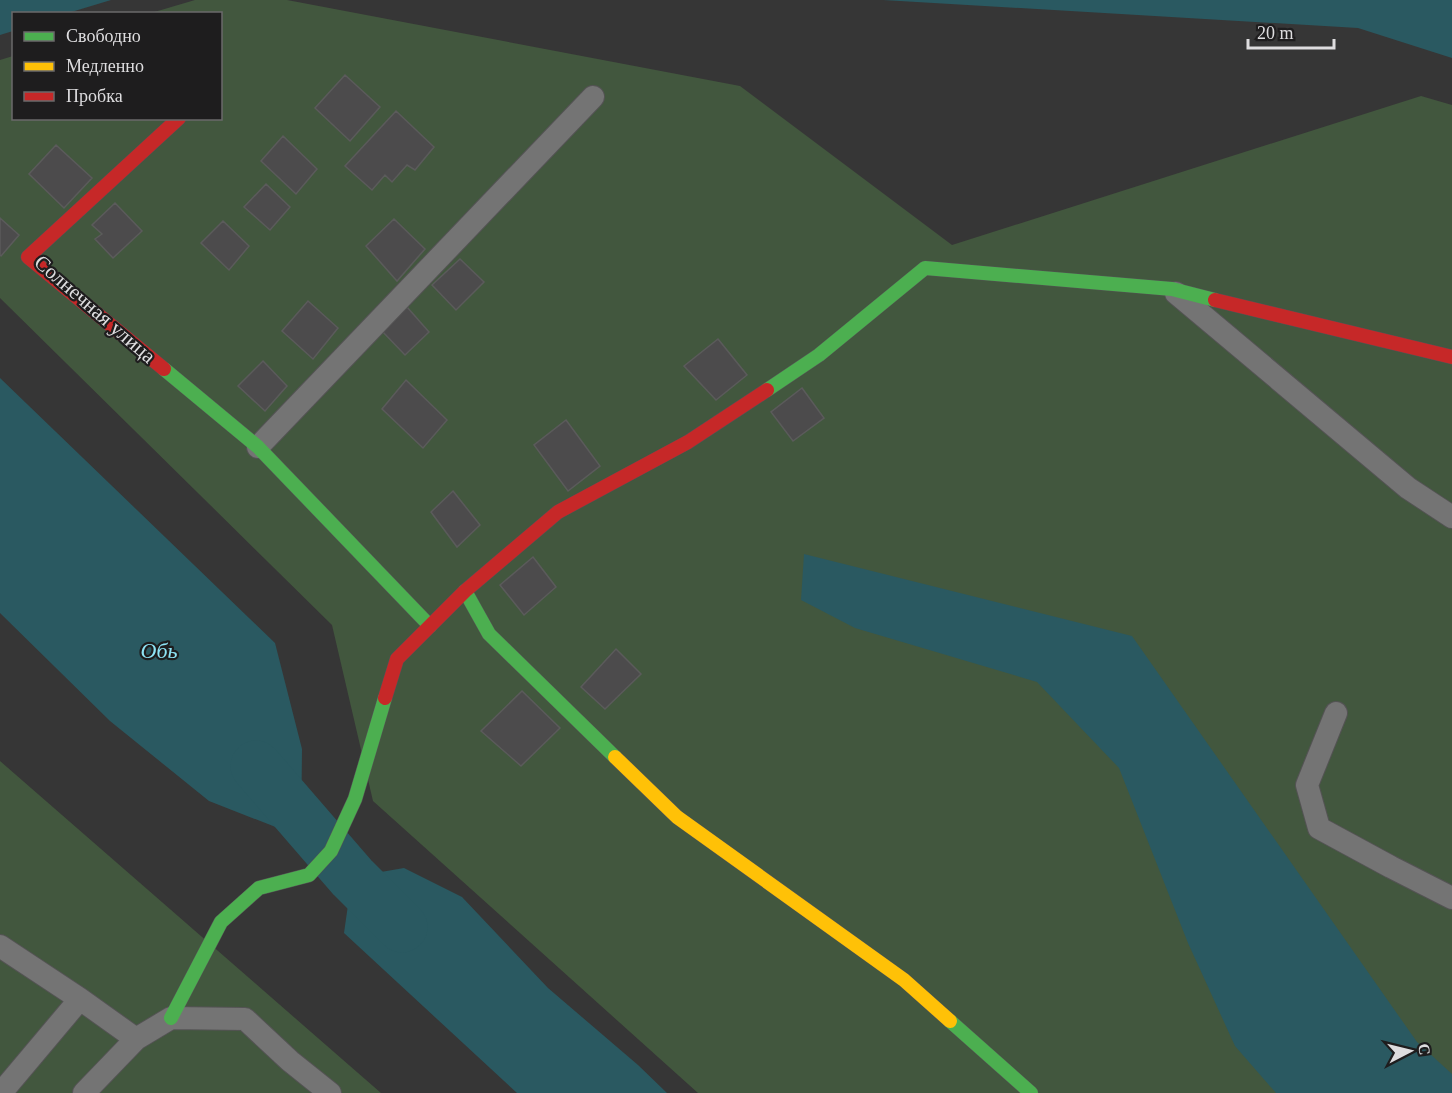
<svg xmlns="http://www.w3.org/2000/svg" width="1452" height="1093" font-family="'Times New Roman',serif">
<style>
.green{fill:#42573e}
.water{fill:#2a5961}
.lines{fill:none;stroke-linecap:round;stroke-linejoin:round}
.river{stroke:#2a5961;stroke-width:51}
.building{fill:#4c4b4c;stroke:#5b5b5b;stroke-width:1.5}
.street-casing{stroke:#545354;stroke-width:24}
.fast-casing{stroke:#545354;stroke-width:15}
.slow-casing{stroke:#545354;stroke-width:15}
.jam-casing{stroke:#545354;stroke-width:15}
.street{stroke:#747474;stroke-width:22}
.fast{stroke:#4caf50;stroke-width:14}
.slow{stroke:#ffc107;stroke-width:14}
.jam{stroke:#c62828;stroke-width:14}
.labels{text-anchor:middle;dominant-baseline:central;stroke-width:4.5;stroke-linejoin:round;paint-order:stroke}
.street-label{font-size:21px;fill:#dedddf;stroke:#1e1d1e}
.water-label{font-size:22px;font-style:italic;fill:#8ee4f5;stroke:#1e1d1e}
</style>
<rect width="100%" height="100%" fill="#363636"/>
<path class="green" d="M195,0H287L740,86L952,245L1421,96L1452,105V1093H698L373,801L332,625L0,298V60L13,56L14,118H220V14L151,13Z
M0,761L381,1093H0Z"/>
<path class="water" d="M0,0H111L68,13L14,14L13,31L0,35Z
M883,0H1452V58L1358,28Z
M0,378L275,643L302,749L301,837L209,801L110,721L0,613Z
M804,554L1132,636L1417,1042L1452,1074V1093H1276L1235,1046L1188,943L1119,768L1037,682L855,628L801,600Z
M404,868L462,897L548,988L638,1065L667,1093H517L344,933L352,877Z"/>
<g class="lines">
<path class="river" d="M256,766L352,877L402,927"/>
</g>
<path class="building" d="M345,75L380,107L350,141L315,108Z
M396,111L434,147L415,170L407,165L392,182L385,175L372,190L345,166Z
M283,136L317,169L296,194L261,161Z
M56,145L92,178L64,208L29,174Z
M266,184L290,207L270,230L244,207Z
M115,203L142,231L113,258L95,239L102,234L92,225Z
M0,218L19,235L1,256L0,255Z
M394,219L425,249L397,281L366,246Z
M223,221L249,246L229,270L201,243Z
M460,259L484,282L456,310L432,285Z
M308,301L338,328L313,359L282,331Z
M407,307L429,332L405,355L381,330Z
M718,339L747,375L716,400L684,366Z
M263,361L287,386L265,411L238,386Z
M406,380L447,420L423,448L382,409Z
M802,388L824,418L793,441L771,412Z
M566,420L600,466L568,491L534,445Z
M453,491L480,525L457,547L431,512Z
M533,557L556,587L524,615L500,585Z
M616,649L641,674L605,709L581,687Z
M522,691L560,728L521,766L481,731Z"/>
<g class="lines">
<g class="street-casing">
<path id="street" d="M1176,293L1408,488L1452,517
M258,447L593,97
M1336,713L1307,785L1319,828L1391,867L1452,898
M0,946L80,999L136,1039
M1,1093L80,999
M84,1093L136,1039L171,1018L245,1019L290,1061L330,1093"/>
</g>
<g class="fast-casing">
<path id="fast" d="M164,369L258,447L430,626
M767,390L819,355L925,268L1172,289L1215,300
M465,591L489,634L615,757
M171,1018L221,922L259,888L309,875L331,851L355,799L385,698
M950,1021L1031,1093"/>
</g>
<g class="slow-casing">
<path id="slow" d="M615,757L677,817L904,980L950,1021"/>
</g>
<g class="jam-casing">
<path id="jam" d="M1215,300L1452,357
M164,369L28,257L179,118
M385,698L397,659L465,591L558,512L688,442L767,390"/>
</g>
<use href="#street" class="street"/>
<use href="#fast" class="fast"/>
<use href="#slow" class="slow"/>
<use href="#jam" class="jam"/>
</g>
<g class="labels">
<g class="street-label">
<text transform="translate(95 309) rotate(41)">Солнечная улица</text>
</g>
<g class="water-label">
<text x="159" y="650">Обь</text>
</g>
</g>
<rect x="12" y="12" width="210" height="108" fill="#1e1d1e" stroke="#6b6a6b" stroke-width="1.5"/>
<rect x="24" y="32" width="30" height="9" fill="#4caf50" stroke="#6b6a6b" stroke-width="1.5"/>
<text x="66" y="42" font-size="18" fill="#dedddf">Свободно</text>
<rect x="24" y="62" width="30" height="9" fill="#ffc107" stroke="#6b6a6b" stroke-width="1.5"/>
<text x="66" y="72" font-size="18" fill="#dedddf">Медленно</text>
<rect x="24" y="92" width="30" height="9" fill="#c62828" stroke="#6b6a6b" stroke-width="1.5"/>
<text x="66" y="102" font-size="18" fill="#dedddf">Пробка</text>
<g transform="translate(1410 1051) rotate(83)" stroke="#1e1d1e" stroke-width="4.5" paint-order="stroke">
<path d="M0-4.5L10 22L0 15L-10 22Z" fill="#dedddf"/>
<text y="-9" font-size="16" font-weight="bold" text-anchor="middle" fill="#dedddf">С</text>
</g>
<path d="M1248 39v9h86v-9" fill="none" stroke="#dedddf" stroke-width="3"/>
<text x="1257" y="39" font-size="18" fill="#dedddf" stroke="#1e1d1e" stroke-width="4.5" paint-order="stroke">20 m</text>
</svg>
